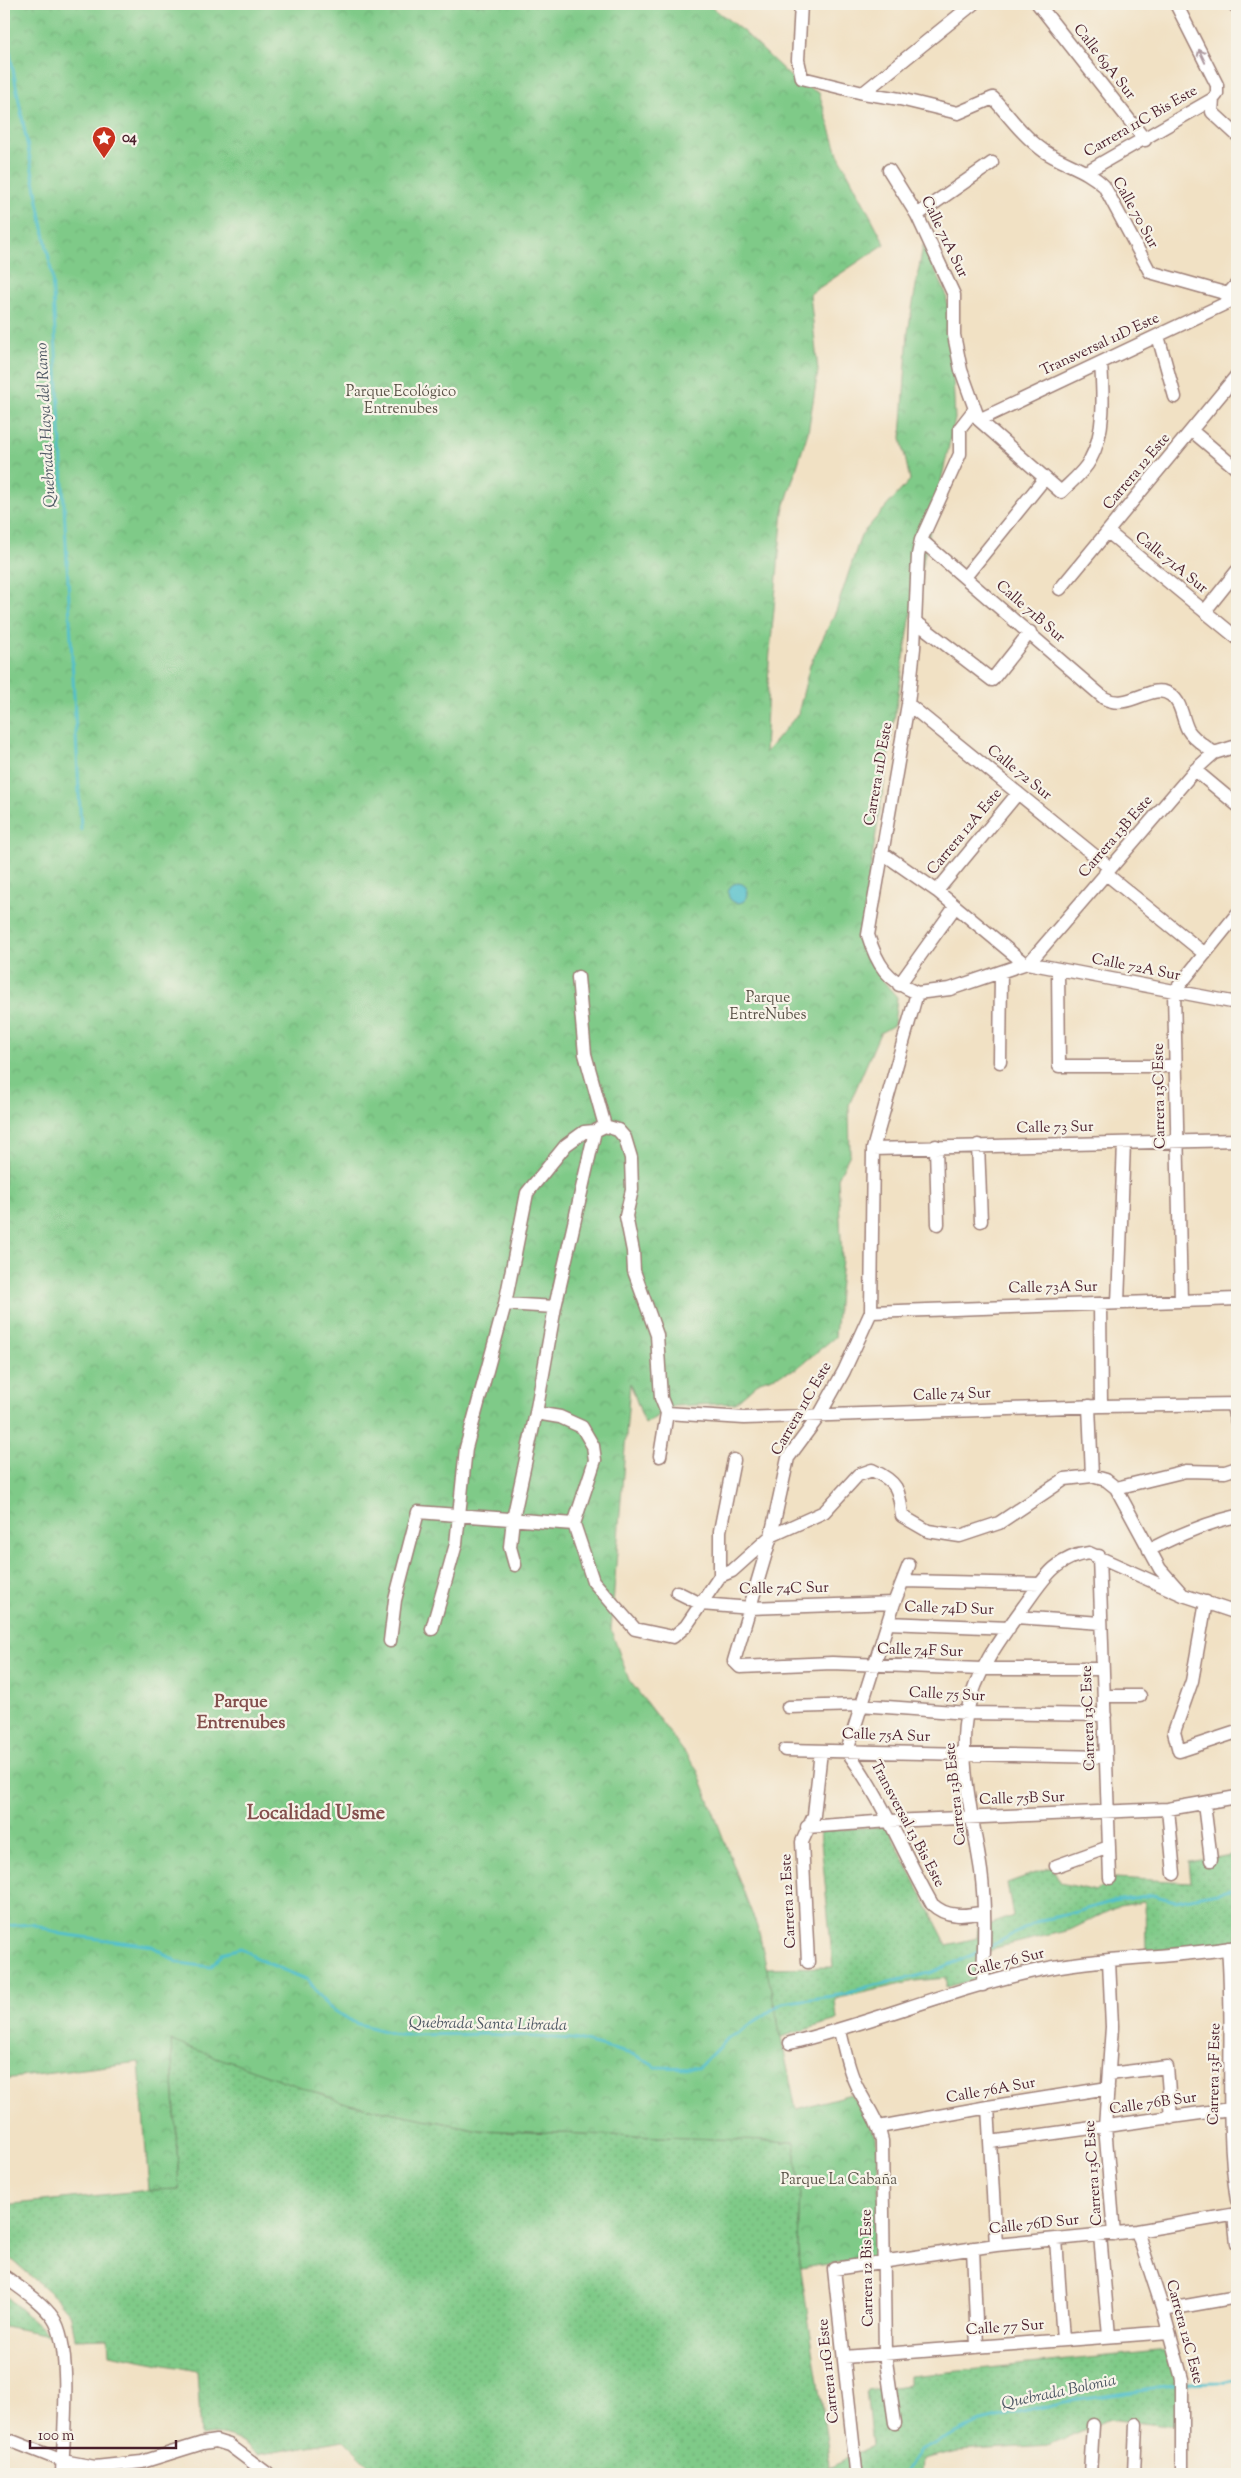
<svg xmlns="http://www.w3.org/2000/svg" width="1241" height="2478" font-family="'Sorts Mill Goudy',serif">
<style>
.grass{fill:url(#grass-dots);stroke:#64745a}
.park{fill:url(#park-crowns);stroke:#64745a}
.water{fill:#53c0cb;stroke:#4e707b}
.lines{fill:none;stroke-linecap:round;stroke-linejoin:round}
.stream{stroke:#53c0cb;stroke-width:3}
.minor-casing{stroke:#9e8078;stroke-width:15}
.minor{stroke:#fff;stroke-width:12}
.oneway{stroke:#ae9aa0}
.labels{text-anchor:middle;dominant-baseline:central;stroke-width:4.5;stroke-linejoin:round;paint-order:stroke}
.street-label{font-size:15px;fill:#4a1f2b;stroke:#f7f3e8}
.poi-label{font-size:15px;font-weight:bold;fill:#4a1f2b;stroke:#f7f3e8;text-anchor:start}
.park-label{font-size:15px;fill:#5a5247;stroke:#f7f3e8}
.water-label{font-size:16px;font-style:italic;fill:#4d5763;stroke:#f7f3e8}
.quarter-label{font-size:18px;font-weight:bold;fill:#834f4d;stroke:#f7f3e8}
.district-label{font-size:20px;font-weight:bold;fill:#834f4d;stroke:#f7f3e8}
</style>
<defs>
<pattern id="grass-dots" width="8" height="8" patternUnits="userSpaceOnUse" patternTransform="scale(1.25)"><rect width="8" height="8" fill="#7fca88"/><path d="M2 2h.1M6 6h.1" fill="none" stroke="#6fad76" stroke-width="1.8" stroke-linecap="round"/></pattern>
<pattern id="park-crowns" width="20" height="18" patternUnits="userSpaceOnUse" patternTransform="scale(1.25)"><rect width="20" height="18" fill="#7fca88"/><path d="M2 6a3 3 0 1 1 6 0M12 15a3 3 0 1 1 6 0" fill="none" stroke="#6fad76"/></pattern>
</defs>
<rect width="100%" height="100%" fill="#f7f3e8"/>
<filter id="ink" filterUnits="userSpaceOnUse"><feTurbulence type="fractalNoise" baseFrequency=".02" numOctaves="2"/><feDisplacementMap in="SourceGraphic" scale="10" xChannelSelector="R" yChannelSelector="G"/><feConvolveMatrix kernelMatrix="1 2 1 2 8 2 1 2 1" color-interpolation-filters="sRGB"/></filter>
<filter id="wash" filterUnits="userSpaceOnUse"><feTurbulence type="fractalNoise" baseFrequency=".0096" numOctaves="4" result="noise"/><feDisplacementMap in="SourceGraphic" scale="20" xChannelSelector="R" yChannelSelector="G"/><feGaussianBlur stdDeviation="1.12" result="paint"/><feColorMatrix in="noise" values="0 0 0 0 0 0 0 0 0 0 0 0 0 0 0 0 0 1.4 0 .05"/><feComposite in="paint" operator="in"/></filter>
<g filter="url(#wash)">
<rect width="100%" height="100%" fill="#f1e1c4"/>
<path class="grass" d="M887,1826L947,1945L977,1938L978,1929L1013,1916L1007,1883L1052,1867L1061,1883L1096,1891L1115,1878L1191,1882L1189,1862L1237,1854V1941L1146,1952L1145,1902L1119,1906L1070,1930L995,1948L977,1960V1979L946,1987V1978L915,1981L835,1999L837,2020L781,2037L766,1968L833,1967L820,1831Z
M171,2040L349,2104L480,2130L794,2142L800,2191L798,2250L828,2449L829,2467L872,2446L866,2390L909,2385V2376L1168,2350L1178,2379L1176,2427L1109,2419L1049,2445L959,2451L922,2459L921,2474H378L344,2440L257,2455C242,2439 223,2431 201,2436L197,2371L109,2354L108,2338L75,2339L71,2316L56,2298L9,2257L4,2239V2205L149,2190L179,2189Z
M4,2294L49,2335L4,2326Z"/>
<path class="park" d="M4,4H708L744,32L794,80L819,93L838,154L885,244L810,294L818,371L808,432L783,511L769,663L765,753L798,714L810,665L836,611L861,535L910,480L901,438L908,332L923,245L946,293L951,332L955,419L910,620L864,909C863,953 868,964 897,997L894,1025L880,1033L849,1105L850,1154L838,1178L842,1259L835,1337L796,1369L760,1381L735,1403L674,1406L645,1424L630,1383L611,1630L629,1680L697,1769L759,1932L796,2109L851,2094L876,2136L879,2178L877,2257L801,2268L798,2250L800,2191L794,2142L480,2130L349,2104L171,2041L179,2189L149,2190L139,2062L4,2079Z"/>
<path class="water" d="M728 893a10 10 0 1 1 20 0a10 10 0 1 1-20 0Z"/>
<g class="lines">
<path class="stream" d="M4,22L52,275L81,830
M4,1926L32,1924L61,1934L152,1946L179,1963L211,1967L222,1953L241,1948L260,1960L308,1980L327,2006L355,2023L398,2035L487,2034L574,2039L635,2055L656,2067L698,2068L724,2042L782,2003L846,1994L867,1987L930,1973L979,1952
M987,1948L1041,1920L1069,1914L1114,1901L1152,1895L1175,1901L1237,1889
M1186,2384L1218,2383L1237,2378
M904,2474L919,2451L977,2423L1064,2402L1180,2385"/>
</g>
</g>
<g filter="url(#ink)">
<g class="lines">
<g class="minor-casing">
<path id="minor" d="M801,4L798,60L802,78L863,93L900,99L958,113L993,98C1009,116 1024,137 1044,151C1063,164 1087,169 1104,186L1150,272L1228,294L1237,301
M1038,4L1145,140
M1233,4L1237,7
M863,93L973,4
M1213,99L1212,112L1237,135
M889,170L917,215L954,295V335L961,370L979,420L1061,492C1071,482 1084,472 1090,460C1106,432 1103,393 1101,363
M1086,172L1213,99L1217,94V85L1176,4
M917,215L992,163
M1228,294L1237,284
M1158,336L1175,397
M979,420L1235,299
M1192,431L1237,469
M1108,532L1237,638
M921,540L1104,698C1129,712 1151,681 1171,695C1182,703 1182,719 1188,730C1193,739 1207,747 1214,753
M965,577L1045,478
M1060,589L1237,375
M1205,611L1237,571
M915,621L992,680L1030,632
M908,704L1110,868
M1195,770L1237,805
M881,852L937,891L1024,963
M1105,873L1205,954
M937,891L1018,793
M1029,963L1195,770L1214,753L1237,746
M1058,969L1059,1066H1176
M578,977L585,1054L605,1126
M899,985L955,907
M917,993L873,1149L871,1312L844,1371L819,1416L788,1458L771,1536L734,1661L740,1667L832,1663L981,1669H1103
M917,993C887,980 877,965 868,935L908,704L914,648L918,555L921,540L960,454V428L974,410
M917,993L950,989L1027,963L1237,1003
M1000,1062L1001,973
M605,1126L618,1130L625,1138L631,1158L632,1190L626,1216L633,1251L634,1271L657,1335L661,1398L667,1413L660,1456
M978,1145L981,1221
M936,1146L938,1224
M873,1149L1237,1140
M1181,1301L1174,992L1237,914
M1118,1303L1124,1143
M505,1304L555,1307
M1100,1304L1101,1406
M871,1312L1237,1299
M1232,1404L1237,1422
M1089,1406L1092,1476
M536,1413L560,1417L582,1427L593,1446L595,1460L574,1524L593,1581L635,1629L673,1637L686,1626L720,1576L732,1571L771,1536L824,1512L858,1475L872,1470C898,1482 899,1489 902,1516L928,1531L960,1536L999,1523L1065,1479L1092,1476L1106,1480L1116,1488L1160,1569L1183,1595
M667,1413L744,1418L1101,1406L1237,1404
M1116,1488L1186,1471L1225,1472L1237,1468
M1149,1550C1178,1535 1206,1523 1237,1516
M1099,1556L1110,1878
M515,1565L510,1547L513,1519L536,1413L555,1307L595,1131
M909,1565L894,1603L847,1751C882,1798 903,1853 932,1904C946,1918 965,1916 984,1912
M720,1576V1531L734,1460
M904,1581L1040,1584
M677,1592L701,1604L751,1608L894,1603
M1206,1602L1192,1681L1174,1732L1179,1751L1237,1732
M1016,1617L1101,1623
M888,1623L1009,1628
M432,1629L456,1544L466,1448L505,1304L527,1193L566,1145L584,1132L595,1131L605,1126
M390,1641L395,1600L418,1512L574,1524
M1104,1696H1140
M788,1707L860,1705L967,1713L1105,1715
M785,1750L1106,1757
M1204,1804L1211,1860
M1168,1809L1174,1874
M807,1827L890,1821L1168,1809L1237,1797
M1056,1866L1109,1847
M1228,1948C1235,2032 1224,2117 1237,2200
M1109,1961L1112,2027L1105,2126L1114,2234
M808,1962L802,1842L814,1815L821,1751
M983,1985C984,1947 986,1908 981,1871C974,1823 957,1759 967,1712C976,1671 1000,1639 1024,1606C1043,1580 1055,1557 1089,1553L1183,1595L1237,1613
M840,2031C845,2051 849,2073 859,2091C869,2109 878,2121 882,2141L885,2354L895,2423
M790,2043C871,2023 949,1990 1030,1972C1098,1956 1169,1959 1237,1947
M1109,2074L1167,2067L1171,2118
M988,2107L996,2245
M879,2127L988,2107L1108,2088
M990,2142L1230,2109
M1234,2215L1237,2243
M1137,2231L1163,2310L1182,2379V2474
M1100,2235L1109,2336
M1056,2239L1063,2340
M973,2248L977,2347
M4,2276C21,2289 41,2301 53,2318C73,2346 63,2439 62,2474
M1163,2310L1237,2297
M844,2357L1169,2332
M4,2438L63,2461L95,2467L142,2462L203,2443L216,2441L229,2445L268,2474
M856,2470L834,2269L996,2245L1137,2231L1237,2214
M1090,2474L1093,2425
M1134,2474L1136,2424"/>
</g>
<use href="#minor" class="minor"/>
</g>
<defs><path id="oneway-shaft" d="M-6 0H5M1.5-3L5.5 0L1.5 3" fill="none" stroke-width="1.6" stroke-linecap="round" stroke-linejoin="round" transform="scale(1.25)"/></defs>
<use class="oneway" href="#oneway-shaft" transform="translate(1202 56) rotate(-115)"/>
</g>
<defs>
<g id="sight-pin" transform="scale(1.25)"><path d="M0 17L-7.5 6A9.5 9.5 0 1 1 7.5 6Z" fill="#c8321e" stroke="#f7f3e8"/><path d="M0-6L1.8-2.2L6-1.7L2.9 1.2L3.7 5.4L0 3.3L-3.7 5.4L-2.9 1.2L-6-1.7L-1.8-2.2Z" fill="#fff"/></g>
</defs>
<g fill-rule="evenodd">
<use href="#sight-pin" x="104" y="138"/>
</g>
<g class="labels">
<g class="street-label">
<text transform="translate(1104 62) rotate(52)">Calle 69A Sur</text>
<text transform="translate(1141 122) rotate(-30)">Carrera 11C Bis Este</text>
<text transform="translate(1135 213) rotate(61)">Calle 70 Sur</text>
<text transform="translate(944 237) rotate(64)">Calle 71A Sur</text>
<text transform="translate(1100 345) rotate(-25)">Transversal 11D Este</text>
<text transform="translate(1137 472) rotate(-50)">Carrera 12 Este</text>
<text transform="translate(1171 563) rotate(39)">Calle 71A Sur</text>
<text transform="translate(1030 612) rotate(41)">Calle 71B Sur</text>
<text transform="translate(1019 773) rotate(39)">Calle 72 Sur</text>
<text transform="translate(879 774) rotate(-80)">Carrera 11D Este</text>
<text transform="translate(965 832) rotate(-50)">Carrera 12A Este</text>
<text transform="translate(1116 837) rotate(-49)">Carrera 13B Este</text>
<text transform="translate(1136 968) rotate(11)">Calle 72A Sur</text>
<text transform="translate(1160 1096) rotate(-91)">Carrera 13C Este</text>
<text transform="translate(1055 1128) rotate(-1)">Calle 73 Sur</text>
<text transform="translate(1053 1288) rotate(-1)">Calle 73A Sur</text>
<text transform="translate(952 1395) rotate(-2)">Calle 74 Sur</text>
<text transform="translate(802 1409) rotate(-60)">Carrera 11C Este</text>
<text transform="translate(784 1589) rotate(-1)">Calle 74C Sur</text>
<text transform="translate(949 1609) rotate(2)">Calle 74D Sur</text>
<text transform="translate(920 1651) rotate(2)">Calle 74F Sur</text>
<text transform="translate(947 1695) rotate(3)">Calle 75 Sur</text>
<text transform="translate(1089 1718) rotate(-92)">Carrera 13C Este</text>
<text transform="translate(886 1736) rotate(2)">Calle 75A Sur</text>
<text transform="translate(956 1794) rotate(-96)">Carrera 13B Este</text>
<text transform="translate(1022 1799) rotate(-2)">Calle 75B Sur</text>
<text transform="translate(907 1824) rotate(62)">Transversal 13 Bis Este</text>
<text transform="translate(789 1901) rotate(-93)">Carrera 12 Este</text>
<text transform="translate(1006 1963) rotate(-14)">Calle 76 Sur</text>
<text transform="translate(1215 2074) rotate(-89)">Carrera 13F Este</text>
<text transform="translate(991 2091) rotate(-10)">Calle 76A Sur</text>
<text transform="translate(1153 2104) rotate(-8)">Calle 76B Sur</text>
<text transform="translate(1094 2173) rotate(-94)">Carrera 13C Este</text>
<text transform="translate(1034 2225) rotate(-6)">Calle 76D Sur</text>
<text transform="translate(868 2268) rotate(-91)">Carrera 12 Bis Este</text>
<text transform="translate(1005 2328) rotate(-4)">Calle 77 Sur</text>
<text transform="translate(1184 2332) rotate(75)">Carrera 12C Este</text>
<text transform="translate(829 2371) rotate(-96)">Carrera 11G Este</text>
</g>
<g class="poi-label">
<text x="122" y="138">04</text>
</g>
<g class="park-label">
<text x="401" y="392">Parque Ecológico<tspan x="401" dy="17">Entrenubes</tspan></text>
<text x="768" y="998">Parque<tspan x="768" dy="17">EntreNubes</tspan></text>
<text x="839" y="2180">Parque La Cabaña</text>
</g>
<g class="water-label">
<text transform="translate(47 425) rotate(-93)">Quebrada Haya del Ramo</text>
<text transform="translate(488 2025) rotate(1)">Quebrada Santa Librada</text>
<text transform="translate(1059 2393) rotate(-12)">Quebrada Bolonia</text>
</g>
<g class="quarter-label">
<text x="241" y="1703">Parque<tspan x="241" dy="21">Entrenubes</tspan></text>
</g>
<g class="district-label">
<text x="316" y="1814">Localidad Usme</text>
</g>
</g>
<rect width="1241" height="2478" fill="none" stroke="#f7f3e8" stroke-width="20"/>
<path d="M30 2440v8h146v-8" fill="none" stroke="#4a1f2b" stroke-width="2.5"/>
<text x="38" y="2440" font-size="15" fill="#4a1f2b" stroke="#f7f3e8" stroke-width="4" paint-order="stroke">100 m</text>
</svg>
